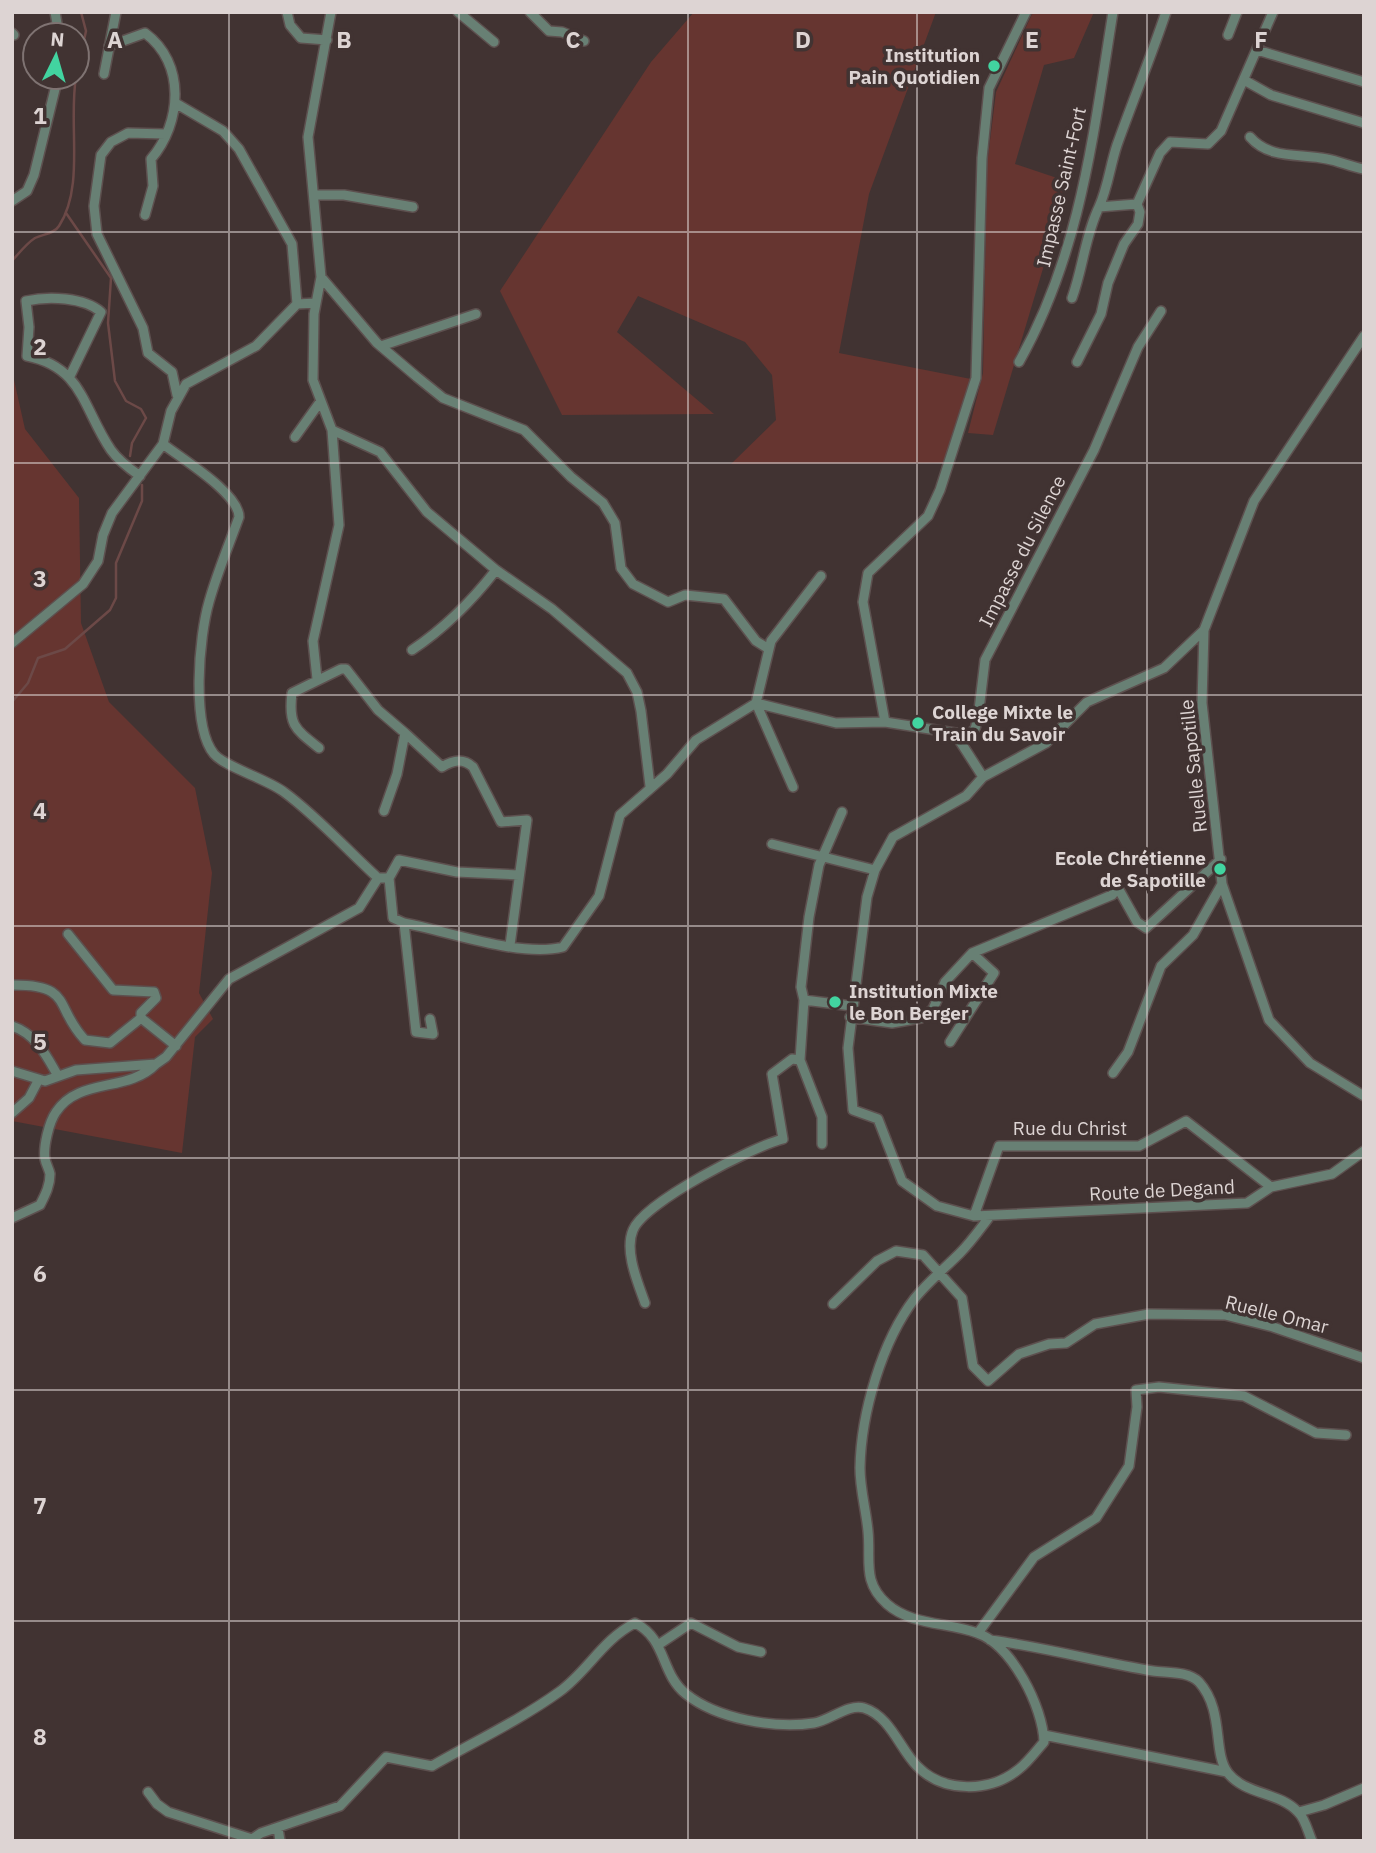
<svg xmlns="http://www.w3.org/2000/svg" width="1376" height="1853" font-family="'IBM Plex Sans',sans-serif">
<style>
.green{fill:#663530}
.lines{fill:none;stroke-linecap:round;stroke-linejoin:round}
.stream{stroke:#6c4947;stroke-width:2.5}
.street-casing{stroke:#5d504f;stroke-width:12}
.street{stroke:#688074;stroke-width:9}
.grid{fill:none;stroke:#ddd4d3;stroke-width:2;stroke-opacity:0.55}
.poi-dot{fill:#42d4a0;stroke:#413332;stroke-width:2.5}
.labels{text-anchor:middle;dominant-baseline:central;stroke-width:7;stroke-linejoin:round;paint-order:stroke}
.poi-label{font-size:19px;font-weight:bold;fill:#ddd4d3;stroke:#413332;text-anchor:end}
.street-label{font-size:19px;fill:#ddd4d3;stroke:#413332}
.grid-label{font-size:23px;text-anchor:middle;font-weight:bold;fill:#ddd4d3;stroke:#413332;stroke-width:7;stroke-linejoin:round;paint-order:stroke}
</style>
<rect width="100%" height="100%" fill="#413332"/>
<path class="green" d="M694,12H936L869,194L839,353L971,379L944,463L731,464L776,420L772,375L745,342L638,296L617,332L714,414L562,415L500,291L651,62Z
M1033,12H1094L1074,58L1044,65L1015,164L1069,182L993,435L968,433L983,373L987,165L996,92Z
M12,371L25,429L79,498L81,623L109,702L195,788L212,873L199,993L213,1019L195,1037L182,1153L12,1121Z"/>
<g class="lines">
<path class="stream" d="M77,72L86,31L81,12
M66,213L111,278L108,323L115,381L126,401L141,409L146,418L132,443L130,456
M12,261C18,254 27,243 35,238C43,234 54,234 59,226C85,186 68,124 76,77
M12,702L28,683L38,658L65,649L110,610L116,598V563L142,501V485"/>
<g class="street-casing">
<path id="street" d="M55,12L59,35
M287,12L290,25L301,38L327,40
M458,12L494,42
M530,12L549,31L562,32L584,41
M12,33L14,35
M1228,35L1237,12
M109,46L145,33C186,63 182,123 151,159L153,186L145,215
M1257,50L1364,82
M104,74L116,12
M1244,80L1271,95L1364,123
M177,104L223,131L239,149L292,244L297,304
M165,134L128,133L111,142L101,155L94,206L97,234L143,328L148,353L172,372L177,395
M1250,137C1270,160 1300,153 1327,159C1339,161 1351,167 1364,169
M315,195H344L413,207
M12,201L27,191L34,175L58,77
M1099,207C1108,187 1110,166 1117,145C1133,100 1151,57 1166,12
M321,277L377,343L417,377L443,398L524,430L571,477L603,503L615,523L621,568L633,584L668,602L685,595L724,599L756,641L769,649
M1072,298C1083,268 1085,236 1099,207L1137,204
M1364,336L1254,501L1204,630L1202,703L1222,884L1269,1020L1310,1063L1364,1096
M381,346L476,314
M1019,362C1081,252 1093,135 1113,12
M1077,362L1101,314L1108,283L1124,244L1138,224L1140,212L1137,204L1160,153L1170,142L1208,144L1221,131L1273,12
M70,376L101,312C84,297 48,296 26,301L29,327L27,356C83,367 83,409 111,450C118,460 130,469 140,476
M332,430L380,452L427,512L496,570L552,609L627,673L637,692L641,711L650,786
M295,437L320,402
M163,444C182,459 239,493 239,517C229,545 217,573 209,602C199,636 191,726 214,754C225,767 267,779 284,792C318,817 347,850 378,878H389
M1204,630L1164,668L1087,702L1046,743L983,777L966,796L893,837L875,870L867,897L848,1048L853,1110L878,1119L902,1181L937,1206L974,1216L1247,1203L1271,1187L1332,1174L1364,1151
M12,643L83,584L98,561L103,535L112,513L163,444L171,411L186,384L256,346L297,304L316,303
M412,650C445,628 471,602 496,570
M317,679L313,641L339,525L332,430L313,380L314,314L321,277L308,137L331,12
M885,722L863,602L868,573L928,516L940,490L976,378L982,158L989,88L1026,12
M405,733L442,767C453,760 463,758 473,767L501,822L527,820L510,945
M956,735L983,777
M319,748C295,729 288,725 292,693L341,669H346L378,710L405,733L397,774L384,811
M793,787L756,703L771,641L821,576
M772,844L875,870
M519,875L457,872L399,860L389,878L393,918L404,923C448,931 520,958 563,947L599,896L620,815L667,774L696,740L756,703L836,723L885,722L968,735L975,729L978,718L985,660L1094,450L1138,347L1161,311
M404,923L416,1032L433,1034L430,1019
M68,934L113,990L154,992L156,998L141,1013V1018
M14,985C73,985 54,1007 85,1040L110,1043L141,1018L176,1046
M804,1000L852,1006
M850,1017L892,1023L921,1018L933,1009L945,982L972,953L1112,895L1118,888L1137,922L1146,928L1221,859
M12,1026C36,1034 46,1055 58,1076
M950,1042L994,973L972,953
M12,1071L45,1081L76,1070L156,1064L166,1057L229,979L359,908L378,878
M1113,1073L1128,1052L1161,966L1193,935L1222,884
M12,1113L29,1098L38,1081
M822,1144V1117L800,1060L804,1000L801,987L809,917L819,865L842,812
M974,1216L999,1146H1139L1186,1121L1271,1187
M12,1218L40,1205C45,1195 50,1186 50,1174C49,1169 46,1164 45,1159C43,1147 49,1122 56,1112C79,1077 128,1093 156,1064
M645,1303C638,1283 624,1251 633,1230C644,1202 754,1146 783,1139L772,1074L792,1059L800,1060
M833,1304L877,1261L896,1251L923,1255L962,1298L973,1366L988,1381L1019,1354L1049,1344L1066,1343L1095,1324L1149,1314L1225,1315L1273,1327L1364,1358
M978,1633L1034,1557L1096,1518L1129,1466L1137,1407L1136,1390L1159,1387L1244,1396L1316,1433L1346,1435
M990,1640C1045,1647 1098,1662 1153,1671C1167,1673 1188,1671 1199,1682C1225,1711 1212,1752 1228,1773C1245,1795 1280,1792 1298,1812C1305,1818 1308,1832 1312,1841
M658,1645L691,1623L738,1647L761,1652
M1044,1735L1227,1772
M148,1792L157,1804L168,1812L252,1839
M1299,1812L1324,1805L1364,1788
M278,1828L280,1841
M249,1841L261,1833L340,1806L386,1757L432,1766C474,1742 520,1720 559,1692C588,1671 602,1640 635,1623C667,1639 660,1673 686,1694C717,1719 775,1729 814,1723C829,1721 849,1703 864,1708C890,1716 900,1749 917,1766C943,1793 990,1793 1019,1769C1028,1762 1036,1751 1044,1742C1043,1707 1012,1645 977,1633C948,1622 912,1626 887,1604C862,1582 871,1561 868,1531C866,1510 860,1489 860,1468C861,1413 882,1341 915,1298C928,1282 945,1268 960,1253C971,1242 980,1229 990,1216"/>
</g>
<use href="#street" class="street"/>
</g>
<path class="grid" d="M229,12V1841M459,12V1841M688,12V1841M917,12V1841M1147,12V1841M12,232H1364M12,463H1364M12,695H1364M12,926H1364M12,1158H1364M12,1390H1364M12,1621H1364"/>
<g class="poi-dot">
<circle cx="994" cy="66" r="7"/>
<circle cx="918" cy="723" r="7"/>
<circle cx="1220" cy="869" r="7"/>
<circle cx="835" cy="1002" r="7"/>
</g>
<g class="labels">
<g class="poi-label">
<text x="980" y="55">Institution<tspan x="980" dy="22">Pain Quotidien</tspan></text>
<text x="932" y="712" text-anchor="start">College Mixte le<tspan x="932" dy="22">Train du Savoir</tspan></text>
<text x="1206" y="858">Ecole Chrétienne<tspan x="1206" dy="22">de Sapotille</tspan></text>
<text x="849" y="991" text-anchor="start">Institution Mixte<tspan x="849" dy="22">le Bon Berger</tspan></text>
</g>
<g class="street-label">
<text transform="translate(1061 187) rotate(-77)">Impasse Saint-Fort</text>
<text transform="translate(1022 551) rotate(-63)">Impasse du Silence</text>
<text transform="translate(1193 766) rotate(-96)">Ruelle Sapotille</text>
<text x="1070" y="1128">Rue du Christ</text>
<text transform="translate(1162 1190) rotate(-3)">Route de Degand</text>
<text transform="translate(1277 1314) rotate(14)">Ruelle Omar</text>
</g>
</g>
<g class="grid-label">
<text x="115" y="48">A</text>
<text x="344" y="48">B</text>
<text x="573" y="48">C</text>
<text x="803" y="48">D</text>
<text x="1032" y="48">E</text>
<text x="1261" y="48">F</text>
<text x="40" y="124">1</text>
<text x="40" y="355">2</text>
<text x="40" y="587">3</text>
<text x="40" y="819">4</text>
<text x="40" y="1050">5</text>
<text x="40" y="1282">6</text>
<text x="40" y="1514">7</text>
<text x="40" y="1745">8</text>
</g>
<rect width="1376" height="1853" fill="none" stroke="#ddd4d3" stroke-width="28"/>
<g transform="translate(56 56) rotate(5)"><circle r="33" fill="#413332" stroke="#7f7372" stroke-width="2"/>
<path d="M0-5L12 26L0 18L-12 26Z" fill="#42d4a0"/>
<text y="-10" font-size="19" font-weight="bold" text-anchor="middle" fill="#ddd4d3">N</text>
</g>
</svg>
